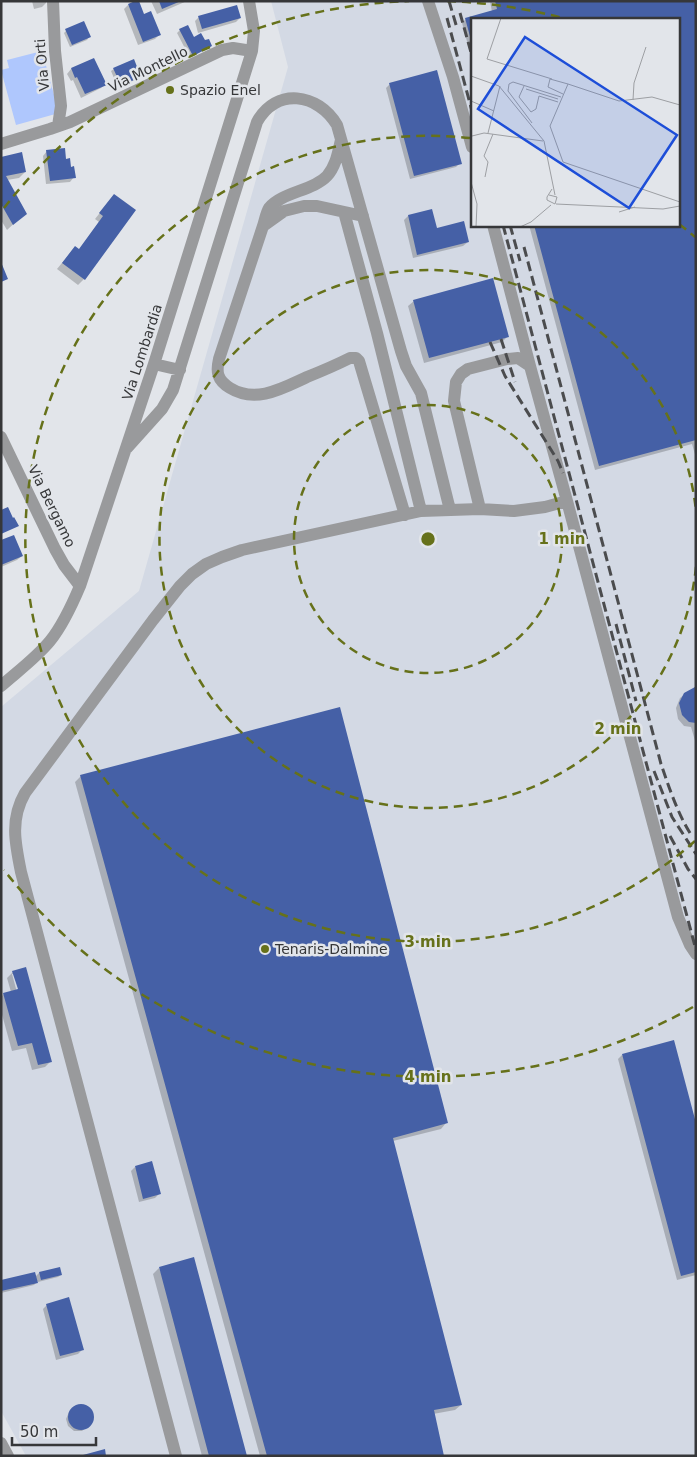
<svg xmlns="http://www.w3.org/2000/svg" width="697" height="1457" font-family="'DejaVu Sans',sans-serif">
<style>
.built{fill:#d3d9e4;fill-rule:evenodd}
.green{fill:#afc7fd}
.shadow{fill:#0003;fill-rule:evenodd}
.building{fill:#4560a6}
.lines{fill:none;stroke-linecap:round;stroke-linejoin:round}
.minor{stroke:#999a9c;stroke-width:12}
.rail{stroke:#4b4c4e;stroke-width:3;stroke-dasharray:10 5;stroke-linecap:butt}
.ring{fill:none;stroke:#66711a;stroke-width:2.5;stroke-dasharray:9 6}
.poi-dot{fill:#66711a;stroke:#e2e5ea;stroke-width:2}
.labels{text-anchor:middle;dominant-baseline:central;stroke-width:5;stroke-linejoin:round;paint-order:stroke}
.street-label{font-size:14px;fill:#363739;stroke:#e2e5ea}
.poi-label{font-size:14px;fill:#363739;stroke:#e2e5ea;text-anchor:start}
.inset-road{fill:none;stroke:#9d9fa3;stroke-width:1}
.view{fill:#1d4ed8;fill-opacity:0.15;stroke:#1d4ed8;stroke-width:2.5}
.inset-edge{fill:none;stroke:#363739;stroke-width:2.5}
.centre{fill:#66711a;stroke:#e2e5ea;stroke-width:2.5}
.ring-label{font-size:15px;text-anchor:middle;font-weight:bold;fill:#66711a;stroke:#e2e5ea;stroke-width:5;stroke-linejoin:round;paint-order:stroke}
</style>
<rect width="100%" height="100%" fill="#e2e5ea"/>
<path class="built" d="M271,1H696V1456H26L1,1411V707L139,591L288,67ZM472,19H678V225H472Z"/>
<path class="green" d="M42,51L59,113L16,125L1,70L9,68L7,60Z"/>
<path class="shadow" d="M32,1H46V3L42,7L34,9Z
M151,1H187L157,14Z
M490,1H696V458L692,444L595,470L529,225H678V19H472V60L462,23L466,19L492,12Z
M128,5L143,16L159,35L155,39L138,45L124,9Z
M199,17L240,18L236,22L198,33L195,21Z
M180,30L204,42L211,46L190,58L177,33Z
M66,31L89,37L87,40L70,47L64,33Z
M94,59L105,84L101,88L81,98L73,80L71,81L67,74L71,69Z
M114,69L140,76L137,79L124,85L122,80L116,83L111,71Z
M390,84L460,163L456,167L410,179L386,88Z
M47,151L65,160L74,177L70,182L46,184L43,156Z
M1,158L25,172L19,178L7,180L19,219L7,230L1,220Z
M114,195L84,279L78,285L57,269L75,247L79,250L99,222L95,219Z
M431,210L436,229L468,242L463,246L413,258L404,220L408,216Z
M414,301L508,336L502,342L424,363L408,306Z
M1,541L22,556L17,560L1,567Z
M696,688V744L691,727L684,726L678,719L676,708L680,698L685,694Z
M81,776L446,1123L441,1129L393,1141L461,1405L455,1410L433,1414L443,1456H260L75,782Z
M25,969L51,1061L45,1067L32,1070L26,1048L12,1051L1,1011V997L4,994L11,992L7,978L13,972ZM12,974H15L20,995L18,996Z
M622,1055L696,1128V1275L677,1280L618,1059Z
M135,1167L159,1194L155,1198L139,1202L131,1171Z
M159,1268L246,1456H202L153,1274Z
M39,1273L61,1275L58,1277L38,1282V1281L34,1285L1,1293V1281L35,1277Z
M47,1305L82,1350L78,1354L56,1360L43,1309Z
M78,1405L86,1406L91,1410L93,1418L92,1422L82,1431H74L68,1426L66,1419L69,1412Z"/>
<path class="building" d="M135,1H139L144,14L151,11L161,35L143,42L128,4Z
M159,1H181L162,9Z
M495,1H696V440L599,466L534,225H678V19H472L471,40L465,18L497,9Z
M237,5L241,18L202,29L198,16Z
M84,21L91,37L72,45L65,29Z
M188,25L194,37L201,33L205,40L209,39L212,46L193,56L179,29Z
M94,58L107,85L85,94L77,77L75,78L71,68Z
M134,59L141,77L127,83L125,78L119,81L113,68Z
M437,70L462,164L414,176L389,83Z
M65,148L66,159L70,158L71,167L74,166L76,178L50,181L46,150Z
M22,152L26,172L6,176L27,214L13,225L1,204V157Z
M114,194L136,210L85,280L62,263L75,246L79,249L103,216L99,213Z
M432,209L437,228L464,221L469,242L417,255L408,215Z
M1,262L8,279L1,282Z
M493,278L509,337L429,358L413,300Z
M8,507L13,518L14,517L19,526L1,534V510Z
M14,535L23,556L1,565V540Z
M695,687H696V723L689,722L682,715L679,703L684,693Z
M340,707L448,1123L393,1138L462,1405L434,1410L444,1456H267L80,775Z
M26,967L52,1062L38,1065L32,1043L18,1046L3,993L18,989L12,971Z
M674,1040L696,1123V1272L681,1276L622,1054Z
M152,1161L161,1194L143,1199L135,1166Z
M194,1257L247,1456H209L159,1267Z
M60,1267L62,1275L41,1280L39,1272Z
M35,1272L38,1283L1,1291V1280Z
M69,1297L84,1350L60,1356L46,1304Z
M68 1417a13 13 0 1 1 26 0a13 13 0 1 1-26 0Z
M105,1449L106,1456H83V1455Z"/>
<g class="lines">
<path class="minor" d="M53,1L55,51L61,106L58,126
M428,1L453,77L472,147
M1,144L50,129L70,122L222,50L233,48L252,51
M344,212L377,333L421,511
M363,216L317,206H304L284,211L263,226L219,359C216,372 217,380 230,388C256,404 283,388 307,377C322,371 336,365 350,358H356L359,361L405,515
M493,225L530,366
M263,226C265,220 266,213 269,208C282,192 313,191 327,176C336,166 338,152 341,140
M154,364L180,370
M1,437L55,549L64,565L80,586
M127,448L162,409L173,390L257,122C276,87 318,93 337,125L401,351L406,366L421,393L450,510
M567,501L678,917L690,945L696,954
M1,686C18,671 36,658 50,641C63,625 72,605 80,586L154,364L252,51L254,31L249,1
M1,1443L8,1456
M176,1456L21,872C15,843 10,819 25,793L153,620L180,586L192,574L206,564L222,557L242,550L421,511L480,509L514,511L545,507L567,501L530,366L518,358L507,359L468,369L461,374L456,382L454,401L480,509"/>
<path class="rail" d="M449,1L457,28
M460,13L472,56
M447,18L472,111
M503,225L696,950
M510,225L520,261
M524,247L661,764C669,787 677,812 690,833
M501,339L515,382
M490,342L505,376L558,461L563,473
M616,624L636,701
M654,771L672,817L696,854
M670,836L688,869L696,879"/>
</g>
<g class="ring">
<circle cx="428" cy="539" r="134"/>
<path d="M696 567A269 269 0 1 1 696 511"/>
<path d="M695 841A403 403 0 1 1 470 138M679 224A403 403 0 0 1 695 237"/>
<path d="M693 1007A538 538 0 0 1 4 870M4 208A538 538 0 0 1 409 1M447 1A538 538 0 0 1 563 18"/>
</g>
<g class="poi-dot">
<circle cx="170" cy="90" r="5"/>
<circle cx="265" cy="949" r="5"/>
</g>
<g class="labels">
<g class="street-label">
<text transform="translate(42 65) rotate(-95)">Via Orti</text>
<text transform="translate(148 69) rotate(-26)">Via Montello</text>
<text transform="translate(142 352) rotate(-72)">Via Lombardia</text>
<text transform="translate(52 506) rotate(64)">Via Bergamo</text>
</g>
<g class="poi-label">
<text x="180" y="90">Spazio Enel</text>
<text x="275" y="949">Tenaris-Dalmine</text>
</g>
</g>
<g transform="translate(471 18)">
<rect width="209" height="209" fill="#e2e5ea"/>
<path class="inset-road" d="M30,0L16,41L81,61M0,58L28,68L73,123L84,177M97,66L148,83L181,79L209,87M53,68L48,79L60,94L65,91L68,78L87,84M55,71L87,81M92,76L77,69L79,61L97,66L79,108L92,144L209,184M162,82L163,65L175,29M0,83L23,93M61,105L37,73L38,66L42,64L90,79M17,115L29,68M1,118L13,115L72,123M13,138L17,144L14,159M13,138L22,116M0,164L6,186L5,209M78,177L86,179L84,186L76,182V179L81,171M85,186L192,191L209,188M148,194L164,189M49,209L60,204L80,187"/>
<path class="view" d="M54,19L206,117L158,190L7,91Z"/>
<rect width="209" height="209" class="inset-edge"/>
</g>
<circle cx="428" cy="539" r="8" class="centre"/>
<g class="ring-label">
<text x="562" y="544">1 min</text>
<text x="618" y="734">2 min</text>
<text x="428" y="947">3 min</text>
<text x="428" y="1082">4 min</text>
</g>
<rect width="697" height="1457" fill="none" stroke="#363739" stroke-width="5"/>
<path d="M12 1437v8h84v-8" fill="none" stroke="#363739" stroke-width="2.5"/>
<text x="20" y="1437" font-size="15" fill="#363739" stroke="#e2e5ea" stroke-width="4" paint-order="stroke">50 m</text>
</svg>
